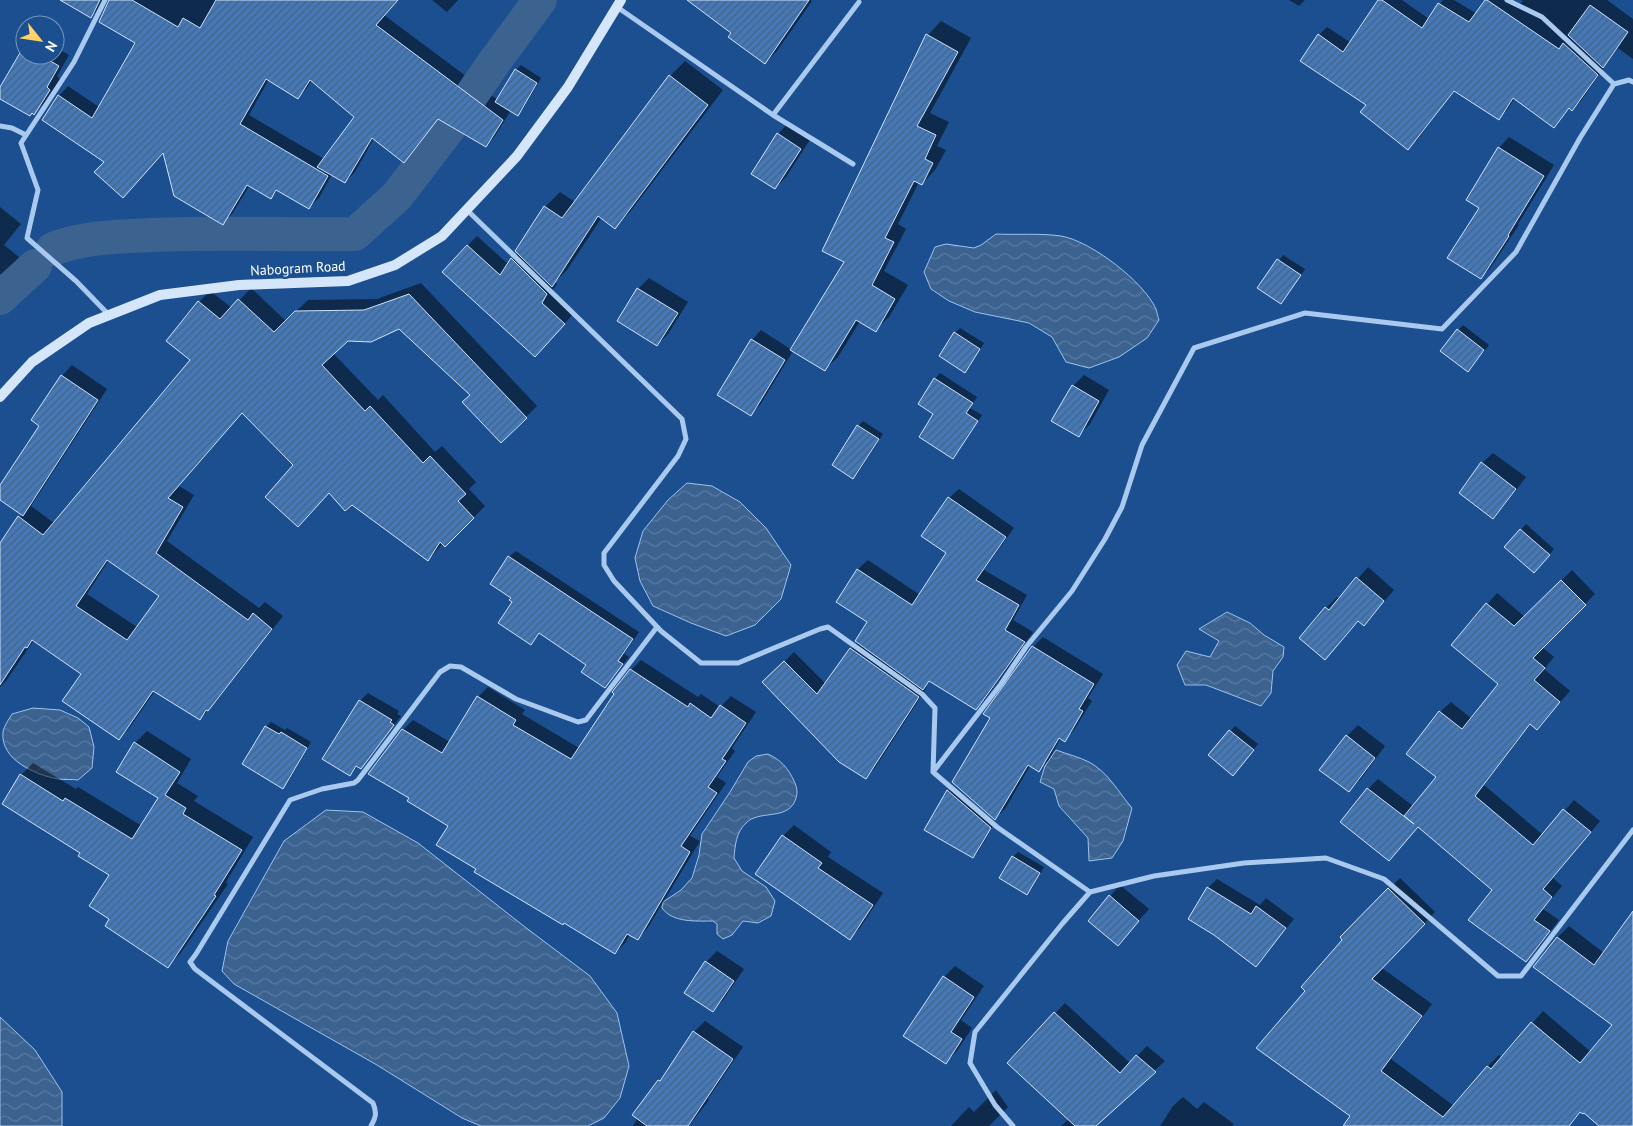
<svg xmlns="http://www.w3.org/2000/svg" width="1633" height="1126" font-family="'PT Sans',sans-serif">
<style>
.water{fill:url(#water-waves);stroke:#9cc4f0}
.shadow{fill:#0007;fill-rule:evenodd}
.lines{fill:none;stroke-linecap:round;stroke-linejoin:round}
.canal{stroke:#3c6290;stroke-width:34}
.building{fill:url(#building-hatch);stroke:#cfe3fa;fill-rule:evenodd}
.street{stroke:#a9c9ee;stroke-width:5}
.secondary{stroke:#d6e6fa;stroke-width:10}
.labels{text-anchor:middle;dominant-baseline:central;stroke-width:5;stroke-linejoin:round;paint-order:stroke}
.street-label{font-size:14px;fill:#fff;stroke:#1b4f8f}
</style>
<defs>
<pattern id="water-waves" width="16" height="10" patternUnits="userSpaceOnUse" patternTransform="scale(1.25)"><rect width="16" height="10" fill="#3c6290"/><path d="M0 5q4-4 8 0t8 0" fill="none" stroke="#597aa1"/></pattern>
<pattern id="building-hatch" width="6" height="6" patternUnits="userSpaceOnUse" patternTransform="scale(1.25)"><rect width="6" height="6" fill="#4478b7"/><path d="M-1 1l2-2M0 6l6-6M5 7l2-2" fill="none" stroke="#486282"/></pattern>
</defs>
<rect width="100%" height="100%" fill="#1b4f8f"/>
<path class="water" d="M996,234C1017,235 1040,233 1061,236C1091,241 1144,282 1156,309C1157,313 1158,317 1159,320L1147,338L1119,357L1089,368L1066,362L1052,337L1029,323L975,312L949,301L931,289L924,272L935,247L946,244L974,248L981,245Z
M687,483L712,486L740,502L766,528L791,565L781,599L755,625L726,636L691,623L653,606L640,581L635,558L643,531L668,500Z
M1227,612L1250,623L1264,635L1284,647L1283,657L1273,671L1271,693L1261,706L1206,685H1185L1177,665L1186,651L1210,657L1219,641L1199,629Z
M33,708L60,710L78,718L89,727L94,747L92,768L78,780C72,779 65,780 58,779C36,775 0,760 3,732C4,726 9,719 12,714Z
M1056,750C1067,754 1079,757 1089,762C1108,772 1119,793 1132,808L1123,841L1112,858L1089,861L1088,838L1059,806L1054,789L1040,782L1045,766Z
M768,754C781,760 788,768 794,781C798,789 798,795 794,803C784,820 759,810 746,823C736,832 735,846 734,858L742,871L766,887L775,901L771,916L758,923L743,921L732,935L723,939L717,934V924L713,921C696,921 673,923 662,908L663,902L681,890L692,878L699,855L702,834L730,792L748,762L756,756Z
M326,810L363,812L418,843L525,927L590,976L617,1013L629,1066L620,1098L604,1118L588,1126H481L462,1118L377,1065L234,984L222,971L228,941L284,841Z
M0,1017L35,1050L62,1092V1126H0Z"/>
<path class="shadow" d="M63,0H104L100,7L91,16Z
M110,0H398L384,15L498,100L516,70L521,65L541,78L523,109L518,114L511,110L495,136L486,146L439,118L413,152L404,161L374,138L355,172L345,182L332,174L319,198L309,207L279,189L271,197L250,185L232,214L222,224L164,152L105,162L59,96L68,86L99,107L136,43ZM269,79L298,97L307,88L312,80L356,117L324,159L249,115Z
M432,0H458L447,12Z
M690,0H811L812,1L777,51L765,63L733,33Z
M1289,0H1305L1299,6Z
M1380,0H1402L1429,19L1443,0H1454L1477,14L1487,0H1507L1517,7L1523,1L1521,0H1607L1633,19V59L1618,48L1604,65L1605,66L1581,101L1572,109L1570,108L1554,127L1515,98L1507,110L1499,118L1455,90L1417,140L1408,148L1368,104L1319,35L1327,27L1351,43Z
M941,21L971,38L930,113L949,122L937,146L946,150L935,170L922,184L919,182L898,224L906,229L884,271L908,285L889,317L875,330L860,321L838,357L824,370L793,351L760,405L751,414L752,340L761,330L792,350L846,262L823,250L928,35Z
M25,46V55H55V47L69,55L57,76L60,79L45,102L34,113L0,97V89Z
M685,61L723,90L630,212L615,227L602,217L567,270L555,282L557,284L551,292L574,313L545,345L467,246L477,236L508,264L519,252L545,207L560,192L575,202L670,76Z
M788,123L811,138L786,177L775,188L778,134Z
M1509,137L1554,165L1518,224L1519,225L1491,267L1481,278V208L1499,148Z
M0,207L21,224L4,245L19,257L0,281Z
M1283,255L1305,269L1286,297L1259,288Z
M649,278L688,302L668,334L657,345L619,321L638,289Z
M421,283L537,406L501,442L472,395L399,327L347,340L333,353L378,400L383,395L435,452L442,446L476,482L469,489L485,506L445,546L443,543L439,548L428,560L352,503L329,492L295,465L243,412L179,486L194,495L167,541L259,608L265,602L283,616L219,698L200,719L155,691L130,727L119,738L83,673L34,640L6,681L0,687V545L22,514L0,499V487L41,426L62,376L72,365L107,389L31,506L54,523L192,360L199,302L210,291L232,308L251,288L286,321L308,300L377,299ZM109,560L161,596L137,627L87,594Z
M1463,325L1489,345L1468,371L1458,330Z
M960,328L984,343L970,366L965,371L955,333Z
M940,373L977,397L970,408L982,415L958,452L953,457L935,414L920,403L935,379Z
M1084,375L1109,390L1090,424L1079,435L1073,386Z
M863,421L883,434L858,473L853,478L858,426Z
M1493,453L1526,477L1504,506L1493,517L1482,463Z
M959,489L1014,528L984,570L1027,595L1013,620L1033,632L1006,671L985,699L976,708L931,680L926,686L927,687L875,768L866,777L764,682L794,652L826,684L851,649L858,641L869,622L838,601L858,569L868,560L920,595L948,553L923,535L949,498Z
M1526,524L1554,549L1539,566L1506,547Z
M516,551L639,632L624,654L629,657L605,686L588,664L541,632L531,644L514,601L509,557Z
M1368,567L1394,590L1364,624L1359,620L1325,658L1301,638L1326,608L1337,597L1340,599Z
M1572,570L1595,594L1542,647L1554,657L1544,669L1570,691L1537,728L1531,724L1484,785L1543,835L1574,800L1600,821L1553,878L1562,886L1543,909L1559,920L1536,950L1526,960L1494,890L1418,827L1389,859L1368,789L1378,779L1413,806L1438,777L1407,753L1440,712L1451,702L1472,719L1500,684L1453,644L1497,593L1525,617Z
M1043,637L1103,674L1088,698L1092,701L1074,730L1064,740L1061,738L1048,761L1038,770L1030,766L1005,809L995,818L1033,647Z
M641,660L698,697L701,694L720,707L731,696L756,712L732,748L735,751L717,777L726,783L690,836L700,841L647,929L637,939L630,934L625,943L615,953L478,868L450,825L410,798L403,730L413,720L450,742L478,697L488,687L525,710L522,714L579,748L631,670Z
M368,693L399,711L397,714L401,716L368,760L360,768L358,766L350,775L360,701Z
M271,722L285,730L287,728L311,742L288,782L283,788L244,764L266,727Z
M1358,725L1385,746L1360,780L1349,791L1347,736Z
M1235,726L1258,744L1238,769L1210,755Z
M147,731L191,759L177,783L198,796L194,801L253,837L226,882L228,884L180,954L167,966L111,918L110,875L82,853L21,775L33,763L76,789L78,787L142,826L160,797L135,743Z
M953,786L995,822L978,852L973,857L925,829L948,791Z
M794,825L831,852L828,857L883,893L860,928L849,939L783,836Z
M1018,852L1044,867L1032,888L1027,894L1013,857Z
M1400,878L1435,912L1382,968L1432,1004L1391,1059L1454,1106L1488,1066L1499,1055L1502,1058L1543,1011L1591,1052L1614,1024L1535,967L1558,937L1569,926L1604,953L1633,914V1126H1601L1584,1111H1581L1569,1126H1355L1306,991L1344,940L1342,937Z
M1217,879L1260,905L1266,898L1294,919L1264,956L1255,965L1208,888Z
M1120,885L1149,909L1118,944L1110,896Z
M717,951L744,969L723,1000L713,1011L685,992L706,962Z
M955,966L984,986L961,1020L972,1028L957,1051L946,1062L944,977Z
M1065,1003L1130,1063L1147,1046L1165,1061L1094,1126H1061L1069,1119L1008,1063Z
M705,1021L743,1047L708,1099L709,1100L689,1126H633L659,1081L668,1071L694,1032Z
M996,1090L1008,1107L989,1126H951L969,1107L974,1112Z
M1183,1097L1197,1109L1204,1102L1234,1124L1232,1126H1160L1173,1106Z"/>
<g class="lines">
<path class="canal" d="M53,249C83,237 118,237 150,235C218,232 287,235 355,234L397,196L446,132L495,61L540,0
M0,298L35,266"/>
</g>
<path class="building" d="M60,0H100L91,18Z
M109,0H132L178,27L183,18L200,28L216,0H398L376,25L503,120L486,147L438,119L404,163L372,138L345,183L317,167L354,117L310,80L298,99L266,79L240,124L328,176L309,209L276,190L271,199L247,185L223,225L174,196L163,153L123,198L94,172L104,162L42,120L58,95L92,118L135,43L99,22Z
M687,0H809L765,64L728,37L731,33Z
M1378,0H1382L1422,28L1438,3L1469,22L1485,0H1487L1559,49L1563,43L1598,75L1572,111L1569,108L1554,128L1513,98L1499,120L1454,91L1408,150L1360,112L1366,105L1300,61L1318,34L1343,52Z
M1590,5L1628,32L1603,68L1568,35Z
M926,34L958,52L917,126L936,135L925,159L933,163L922,185L914,181L885,238L894,242L872,285L895,299L876,332L856,320L825,371L790,350L844,262L822,251Z
M24,46L25,47V55H40L59,66L47,87L50,90L34,115L32,113L30,116L0,99V87Z
M515,69L537,83L518,116L495,102Z
M669,75L708,105L615,229L598,216L552,287L515,251L544,206L562,218Z
M777,133L801,149L775,189L751,174Z
M1498,147L1544,176L1508,235L1509,236L1481,279L1447,258L1479,208L1466,200Z
M467,245L500,275L511,258L547,294L542,303L565,324L535,357L442,272Z
M1277,259L1301,275L1281,304L1257,288Z
M637,288L678,313L657,346L617,321Z
M409,294L527,418L501,443L462,402L470,395L399,329L371,342L348,341L322,365L365,411L370,406L423,463L430,456L466,494L458,501L474,518L445,547L440,542L428,561L352,505L345,511L329,493L298,527L265,497L293,465L242,413L168,498L183,507L156,553L248,620L253,613L272,629L208,711L206,710L200,720L153,691L119,740L62,701L81,674L32,640L27,648L25,647L0,685V543L18,516L43,535L190,360L166,341L198,301L220,319L238,299L274,332L295,311L364,310ZM107,560L159,596L127,640L76,606Z
M1457,329L1484,350L1468,372L1440,351Z
M954,332L980,349L965,373L939,356Z
M751,339L785,360L751,416L717,395Z
M61,375L98,400L23,516L0,500V485L39,426L31,420Z
M934,378L973,403L966,413L978,421L953,459L919,437L933,414L918,404Z
M1072,385L1099,401L1079,437L1051,421Z
M857,425L879,439L853,479L832,465Z
M1481,462L1516,489L1493,519L1459,493Z
M948,497L1006,537L976,580L1019,605L1005,630L1025,642L997,681L976,710L929,681L923,690L855,641L867,622L836,602L857,569L912,605L946,553L921,536Z
M1520,529L1550,555L1534,573L1504,547Z
M508,556L633,639L618,661L623,664L605,688L581,672L586,665L539,633L531,645L498,623L512,602L509,600L511,598L490,584Z
M1356,577L1384,601L1364,626L1358,621L1325,660L1299,638L1325,607L1329,610Z
M1561,580L1586,605L1533,658L1545,668L1534,680L1560,702L1537,730L1530,724L1475,796L1533,845L1563,809L1591,832L1543,889L1552,897L1534,920L1550,931L1526,962L1468,920L1492,890L1418,827L1389,861L1340,822L1367,788L1414,824L1404,816L1436,777L1406,754L1439,711L1462,729L1498,684L1451,645L1486,603L1514,626Z
M1032,646L1094,684L1079,709L1083,711L1065,742L1059,738L1039,772L1028,765L995,820L952,782L990,718L983,714Z
M850,648L919,697L866,779L839,762L762,682L784,661L817,694Z
M630,669L688,707L690,703L711,718L720,705L746,723L722,759L726,761L708,787L717,793L681,846L690,852L638,940L627,934L615,954L564,923L563,925L474,872L476,869L436,845L448,826L407,801L409,798L368,774L402,729L442,753L477,696L516,720L513,725L571,759L614,694L612,692Z
M359,700L392,720L390,722L394,725L361,769L356,766L350,776L322,759Z
M265,726L279,734L281,732L307,748L283,789L242,764Z
M1229,730L1254,750L1233,776L1208,755Z
M1346,735L1375,758L1349,792L1319,770Z
M134,742L180,772L165,795L186,808L183,814L242,850L214,895L216,896L168,968L105,926L109,919L89,906L109,875L78,856L80,853L2,804L20,774L63,801L65,798L132,839L158,798L116,772Z
M947,790L991,828L973,858L924,830Z
M782,835L822,863L818,868L873,905L850,940L755,874Z
M1012,856L1040,873L1027,895L999,878Z
M1207,887L1251,914L1256,906L1286,928L1256,967L1214,935L1188,919Z
M1388,888L1425,924L1372,979L1422,1016L1381,1071L1443,1117L1487,1066L1491,1069L1531,1022L1580,1063L1612,1025L1533,967L1557,937L1594,965L1633,911V1126H1599L1584,1113L1583,1114L1580,1112L1569,1126H1343L1350,1116L1256,1048L1305,991L1301,987L1342,940L1340,937Z
M1109,895L1139,921L1118,946L1088,921Z
M705,961L734,981L713,1012L684,993Z
M943,976L974,997L951,1032L962,1039L946,1064L903,1036Z
M1054,1012L1120,1073L1136,1055L1156,1072L1096,1126H1075L1007,1063Z
M693,1031L733,1059L688,1126H647L632,1115L658,1080L660,1081Z"/>
<g class="lines">
<path class="street" d="M105,0L74,62L21,143L38,190L27,238L76,281L109,315
M1507,0L1542,17L1614,84
M617,7L773,115L853,164
M773,115L859,2
M0,126L12,128L26,135
M467,210L682,419L686,439L678,456L604,553V565L614,581L661,631L701,663H738L820,629L828,627L922,694L935,708L933,772L997,827L1090,892L1154,876L1244,863L1326,858L1384,879L1498,976H1521L1633,830
M933,772L1001,684L1026,647L1072,591L1105,539L1122,507L1142,445L1194,348L1305,313L1442,329L1516,252L1580,138L1614,84L1629,80L1633,82
M371,1126C376,1117 377,1113 373,1103L195,969L190,962L196,954L290,800L322,789L354,783L358,780L440,672L450,666L461,667L516,699L578,722L586,720L657,627
M1013,1126L995,1105L970,1063L975,1032L1062,924L1090,892"/>
<path class="secondary" d="M0,397L32,362L89,323L160,295L239,285L348,281L395,265L442,236L517,156L568,87L621,0"/>
</g>
<g class="labels">
<g class="street-label">
<text transform="translate(298 268) rotate(-3)">Nabogram Road</text>
</g>
</g>
<g transform="translate(40 40) rotate(120)"><circle r="24" fill="#1b4f8f" stroke="#7695bc"/>
<path d="M0-4L9 19L0 12L-9 19Z" fill="#ffd166"/>
<text y="-8" font-size="14" font-weight="bold" text-anchor="middle" fill="#ffffff">N</text>
</g>
</svg>
